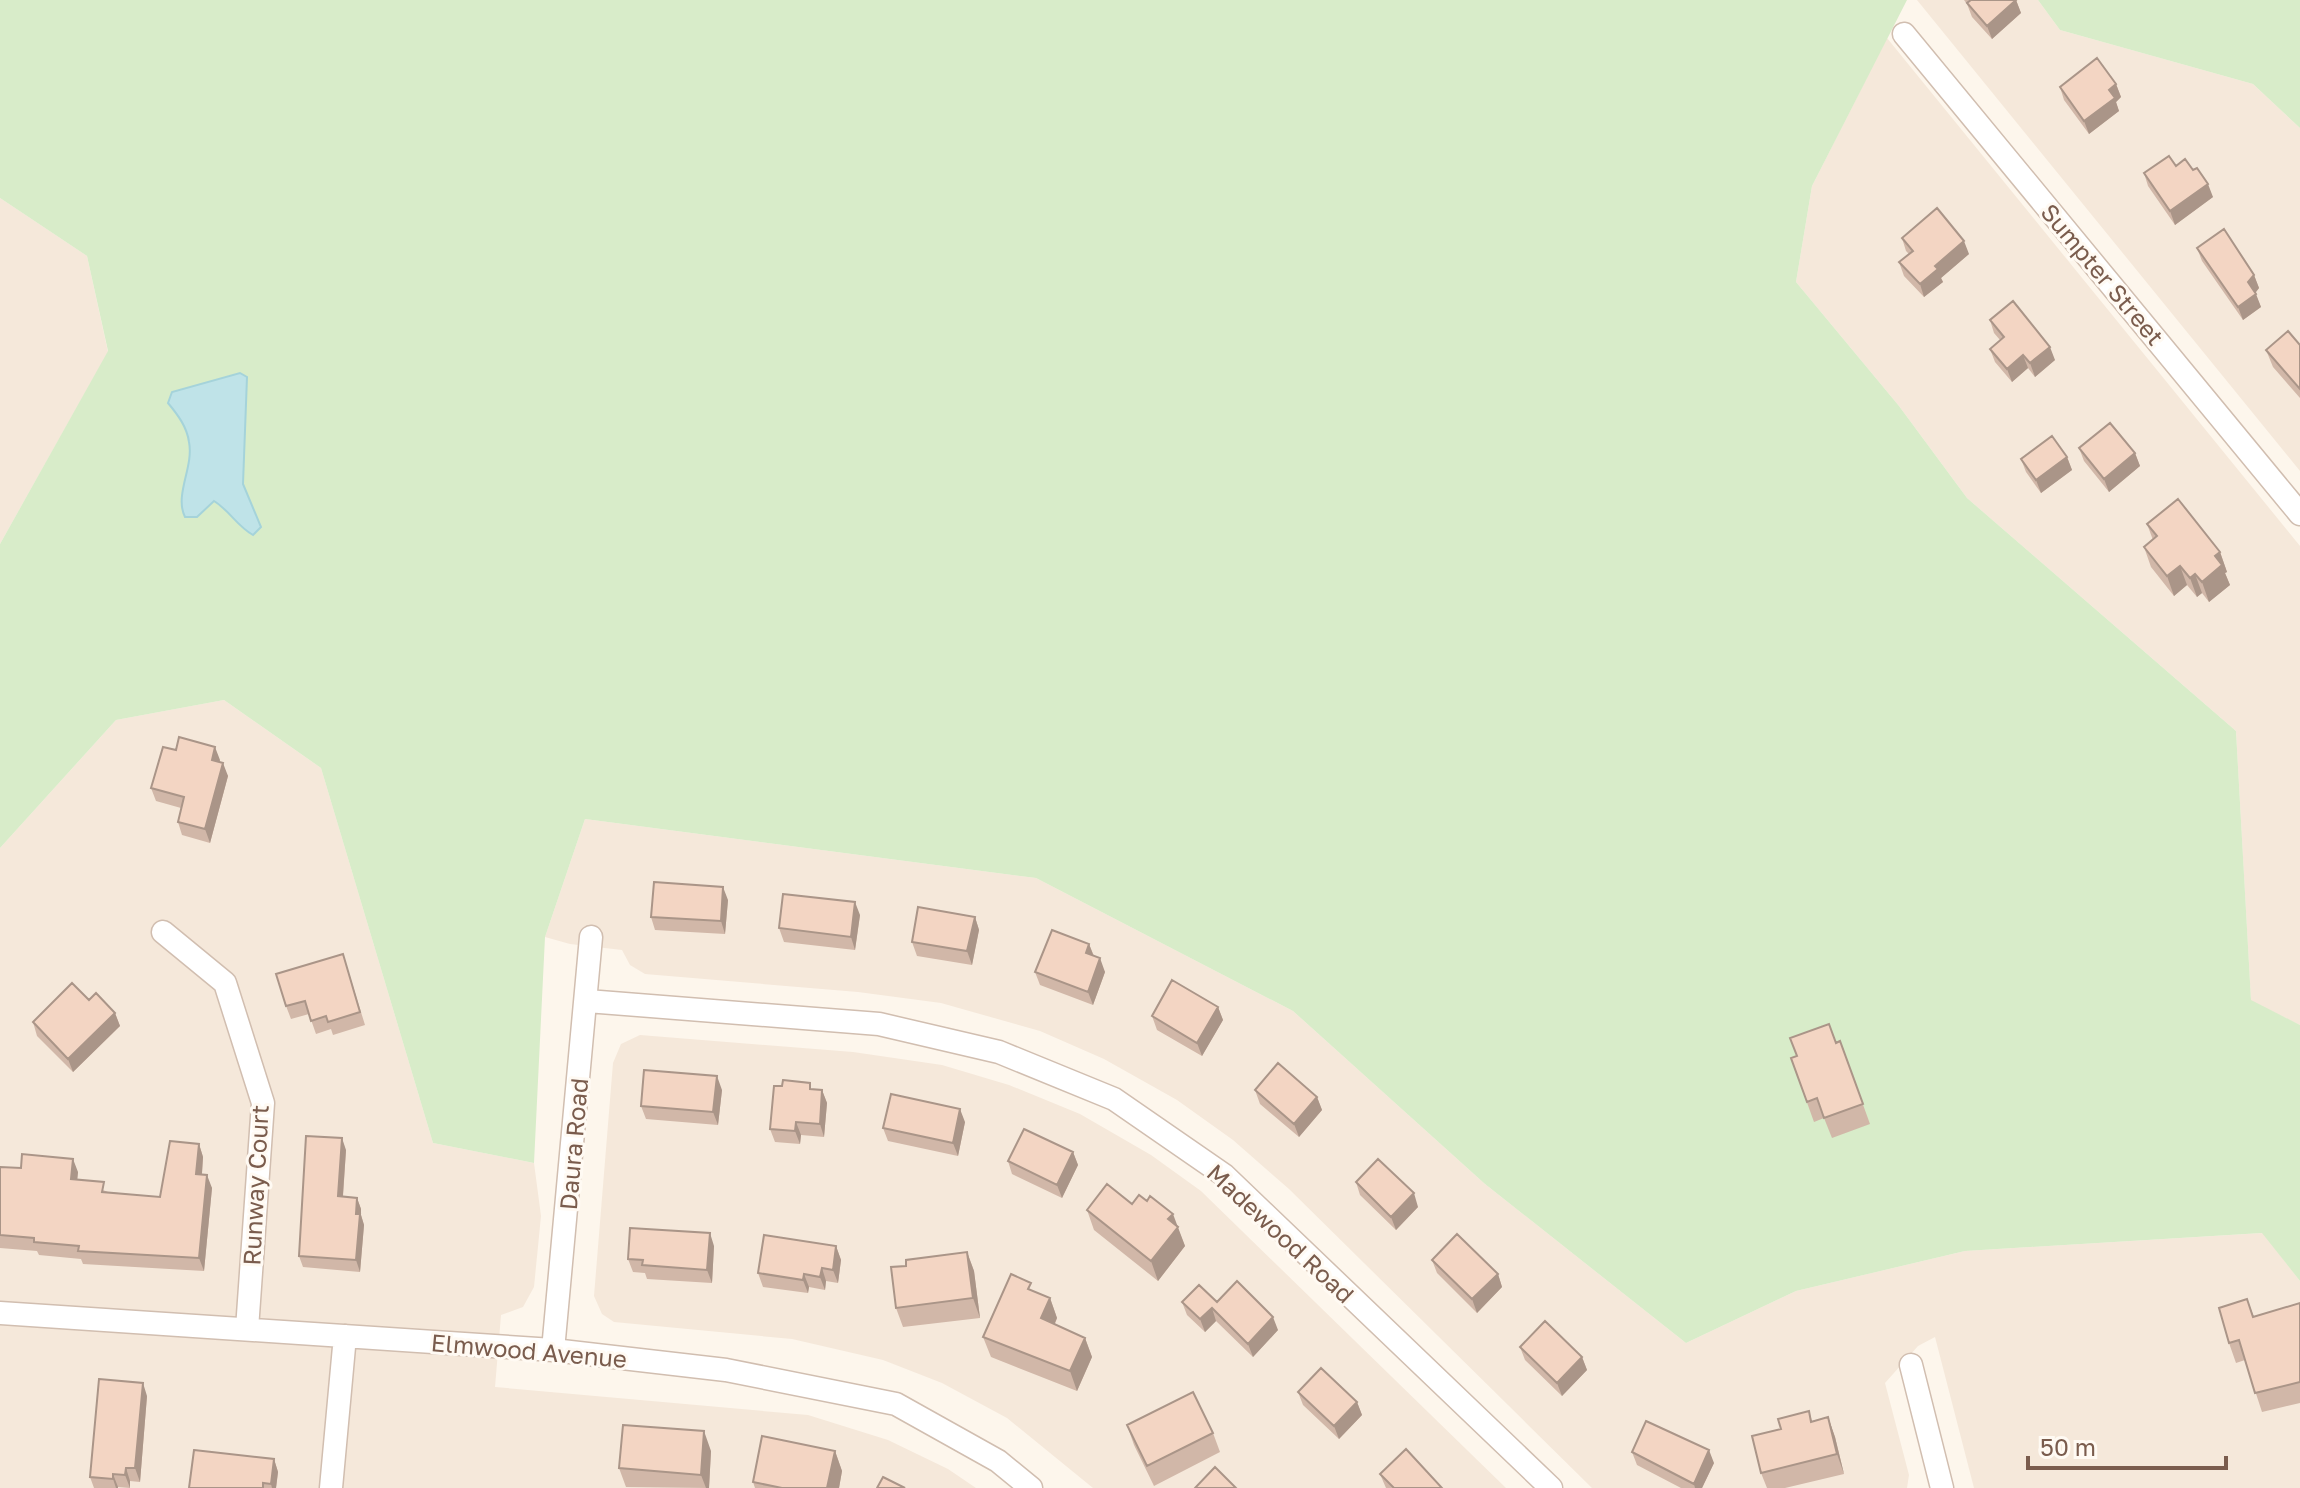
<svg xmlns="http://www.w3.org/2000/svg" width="2300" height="1488" font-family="'Golos Text',sans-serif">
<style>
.residential{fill:#f5e8da}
.green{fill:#d8ecc9}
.water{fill:#bfe3e8;stroke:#a5d3da;stroke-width:2}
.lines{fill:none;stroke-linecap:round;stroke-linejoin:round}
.street-casing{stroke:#d1beb0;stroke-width:25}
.street{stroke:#fff;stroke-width:22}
.wall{fill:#d1b7a8}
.shaded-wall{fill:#aa9588}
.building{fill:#f3d5c3;stroke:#aa9588;stroke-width:2}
.labels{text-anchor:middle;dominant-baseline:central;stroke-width:6;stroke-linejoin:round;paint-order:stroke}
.street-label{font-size:24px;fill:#7a5c4d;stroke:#fffaf3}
</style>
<rect width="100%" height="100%" fill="#fdf6ec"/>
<path class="residential" d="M1917,0H2038L2060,30L2253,84L2300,128V471Z
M1887,38L2300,546V1025L2251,1001L2236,731L1967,498L1899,406L1796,282L1812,186Z
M0,198L87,256L108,352L0,544Z
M224,700L321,768L433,1143L534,1163L541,1216L534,1287L523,1307L501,1315L495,1387L808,1415L888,1440L948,1469L976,1488H0V848L116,720Z
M585,819L1036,878L1293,1011L1485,1184L1686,1343L1796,1291L1965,1251L2263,1233L2300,1281V1488H1974L1935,1337L1918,1346L1885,1383L1909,1475L1907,1488H1592L1289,1189L1233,1140L1177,1100L1104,1059L1040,1031L941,1003L858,992L645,974L630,965L622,950L570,944L545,937Z
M640,1035L853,1052L942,1065L1009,1085L1080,1114L1151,1155L1201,1191L1506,1488H1093L1007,1418L942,1383L883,1360L792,1339L614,1322L602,1314L594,1296L613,1063L621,1044Z"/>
<path class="green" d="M0,0H1907L1812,186L1796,282L1899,406L1967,498L2236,731L2251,1000L2300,1025V1281L2262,1233L1965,1251L1796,1291L1686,1343L1485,1184L1293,1011L1036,878L585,819L545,937L534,1163L433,1143L321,768L224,700L116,720L0,848V544L108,351L87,256L0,198Z
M2038,0H2300V128L2253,84L2060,30Z"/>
<path class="water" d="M240,373L247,377L243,484L261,527L253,535C237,526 229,510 214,501L197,517H185C174,495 194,467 189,442C187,427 178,415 168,403L172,392Z"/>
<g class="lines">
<g class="street-casing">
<path id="street" d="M1904,34L2300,514
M163,932L225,983L263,1103L247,1329
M587,1001L879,1024L999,1052L1114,1099L1224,1175L1551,1488
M0,1313L553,1350L726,1370L896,1404L998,1461L1031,1488
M553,1350L591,937
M1911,1365L1942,1488
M331,1488L345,1336"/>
</g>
<use href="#street" class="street"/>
</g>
<path class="wall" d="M1964,0H2016L2021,13L1992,39L1972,17L1967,4Z
M2116,84L2121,97L2116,102L2119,111L2089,134L2064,100L2060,87Z
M2176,166L2213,197L2175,225L2148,186L2144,173Z
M1902,238L1969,254L1941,278L1943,282L1924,297L1904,276L1899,262L1909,254L1906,251Z
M2197,248L2254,275L2259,288L2255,293L2261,307L2243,320L2202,261Z
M1990,320L2055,360L2035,377L2028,368L2012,382L1995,362L1990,349L2000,340L1994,333Z
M2300,345V398L2273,367L2266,350Z
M2079,448L2135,453L2140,466L2109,492L2084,461Z
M2067,457L2072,470L2041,493L2026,472L2021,459Z
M2147,524L2220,552L2227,572L2225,573L2230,585L2209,602L2202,593L2197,597L2187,585L2174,596L2151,567L2144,547L2153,540Z
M220,760L219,762L228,776L210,843L182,835L178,822L181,808L156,801L151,788Z
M728,900L725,934L655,930L651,917Z
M860,915L855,950L784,942L779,928Z
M975,917L979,930L972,965L917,956L912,942Z
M1089,944L1094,956L1105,972L1093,1005L1040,985L1035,972Z
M343,954L365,1025L333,1035L331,1029L316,1034L309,1014L291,1019L286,1006Z
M89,1000L115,1013L120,1026L73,1072L37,1036L33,1022Z
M1218,1007L1223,1020L1202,1056L1157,1030L1152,1016Z
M1840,1041L1870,1124L1832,1138L1824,1118L1814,1122L1791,1058Z
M812,1089L822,1090L827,1103L824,1137L801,1135L800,1144L775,1142L770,1129Z
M722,1090L718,1125L646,1119L641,1106Z
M1255,1090L1317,1097L1322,1110L1299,1137L1260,1104Z
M965,1122L958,1156L888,1141L883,1128Z
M199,1144L203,1157L202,1174L212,1188L204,1271L83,1264L81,1259L39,1255L37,1251L0,1248V1167L78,1172L77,1180L108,1192L160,1197Z
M346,1150L343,1197L357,1198L361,1209V1215L364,1225L360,1272L303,1267L299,1256Z
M1073,1152L1078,1165L1062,1198L1012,1174L1008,1161Z
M1356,1182L1418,1207L1396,1230L1360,1195Z
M1132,1204L1177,1226L1185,1246L1158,1281L1094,1230L1087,1210Z
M714,1246L712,1283L647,1279L645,1273L633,1272L628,1259Z
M836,1246L841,1260L838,1283L826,1281L825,1290L809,1287L808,1293L763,1287L758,1273Z
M967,1252L974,1271L980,1318L903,1327L896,1308L906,1266Z
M1432,1260L1498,1274L1502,1287L1477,1313L1437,1273Z
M1034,1291L1050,1298L1057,1318L1055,1324L1085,1338L1092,1357L1077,1391L991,1357L983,1337Z
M2247,1299L2254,1317L2300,1303V1403L2262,1412L2245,1360L2236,1363L2229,1343Z
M1182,1302H1217L1278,1330L1253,1357L1216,1321L1205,1332L1187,1315Z
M1520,1347L1582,1357L1587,1370L1562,1396L1525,1360Z
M1298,1392L1357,1402L1362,1415L1339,1439L1303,1405Z
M147,1396L140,1482L130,1481V1488L118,1487V1488H94L90,1477Z
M1809,1411L1812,1421L1828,1417L1835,1437L1844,1474L1785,1488H1767L1761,1473L1781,1429Z
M1127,1425L1213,1433L1220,1452L1154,1486L1134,1445Z
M711,1451L709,1488L626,1487L619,1468Z
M835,1451L842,1471L839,1488H755L753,1482Z
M1632,1452L1714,1463L1702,1488H1681L1637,1465Z
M274,1459L278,1472L276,1488H189Z
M1380,1474L1442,1488H1386Z"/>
<path class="shaded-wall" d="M2016,0L2021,13L1992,39L1987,26Z
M2116,84L2121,97L2116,102L2119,111L2089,134L2084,121L2109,90Z
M2208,184L2213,197L2175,225L2170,211Z
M1964,241L1969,254L1941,278L1943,282L1924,297L1920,284L1935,266Z
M2254,275L2259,288L2253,296L2248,282Z
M2256,294L2261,307L2243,320L2238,307Z
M2050,347L2055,360L2035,377L2030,363Z
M2023,355L2028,368L2012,382L2007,369Z
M2135,453L2140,466L2109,492L2104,479Z
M2067,457L2072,470L2041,493L2036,480Z
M2220,552L2227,572L2225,573L2230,585L2209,602L2202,582L2215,556Z
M2180,566L2187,585L2174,596L2167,576Z
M2195,574L2202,593L2197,597L2190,578Z
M215,747L220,760L216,773L212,760Z
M223,763L228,776L210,843L205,829Z
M723,887L728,900L725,934L721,921Z
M855,902L860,915L855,950L851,937Z
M975,917L979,930L972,965L967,951Z
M1089,944L1094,957L1086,953Z
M1100,958L1105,972L1093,1005L1088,992Z
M1218,1007L1223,1020L1202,1056L1197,1043Z
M115,1013L120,1026L73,1072L68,1059Z
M717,1076L722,1090L718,1125L713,1112Z
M822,1090L827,1103L824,1137L820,1124Z
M1317,1097L1322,1110L1299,1137L1294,1124Z
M960,1109L965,1122L958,1156L953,1143Z
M796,1122L801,1135L800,1144L795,1131Z
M342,1138L346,1150L342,1208L338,1196Z
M199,1144L203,1157L201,1187L196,1174Z
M1073,1152L1078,1165L1062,1198L1057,1185Z
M73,1159L78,1172L76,1192L71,1179Z
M207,1175L212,1188L204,1271L199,1258Z
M1414,1193L1418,1207L1396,1230L1391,1217Z
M357,1198L361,1209V1215L364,1225L360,1272L356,1260V1214Z
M1173,1214L1185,1246L1158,1281L1151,1261L1168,1219Z
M710,1233L714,1246L712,1283L707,1270Z
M836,1246L841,1260L838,1283L833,1270Z
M967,1252L974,1271L980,1318L973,1298Z
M822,1268L826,1281L825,1290L820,1277Z
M804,1274L809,1287L808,1293L803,1280Z
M1498,1274L1502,1287L1477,1313L1472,1299Z
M1050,1298L1057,1318L1048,1338L1041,1318Z
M1212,1308L1216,1321L1205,1332L1200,1319Z
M1273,1317L1278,1330L1253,1357L1248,1344Z
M1085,1338L1092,1357L1077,1391L1070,1371Z
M1582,1357L1587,1370L1562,1396L1557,1383Z
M143,1383L147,1396L140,1482L135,1468Z
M1357,1402L1362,1415L1339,1439L1334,1426Z
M1828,1417L1835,1437L1844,1474L1837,1454Z
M704,1431L711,1451L709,1488H706L701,1475Z
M1709,1450L1714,1463L1702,1488H1695L1694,1484Z
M835,1451L842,1471L839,1488H827Z
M274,1459L278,1472L276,1488H272L271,1484Z
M126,1468L130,1481V1488L125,1475Z
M113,1474L118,1487V1488H116L113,1479Z"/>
<path class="building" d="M1971,0H2016L1987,26L1967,3Z
M2097,58L2116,84L2109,90L2115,98L2084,121L2060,87Z
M2169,156L2176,166L2185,159L2193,170L2197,168L2208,184L2170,211L2144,173Z
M1937,208L1964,241L1935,266L1938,269L1920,284L1899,262L1913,251L1902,238Z
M2224,229L2254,275L2248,282L2256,294L2238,307L2197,248Z
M2013,301L2050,347L2030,363L2023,355L2007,369L1990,349L2004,337L1990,320Z
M2288,331L2300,345V389L2266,350Z
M2110,423L2135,453L2104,479L2079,448Z
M2052,436L2067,457L2036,480L2021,459Z
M2178,499L2220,552L2215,556L2222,565L2202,582L2195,574L2190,578L2180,566L2167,576L2144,547L2157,536L2147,524Z
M179,737L215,747L212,760L223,763L205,829L178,822L184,797L151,788L163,747L176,750Z
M654,882L723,887L721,921L651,917Z
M783,894L855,902L851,937L779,928Z
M918,907L975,917L967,951L912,942Z
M1052,930L1089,944L1086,953L1100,958L1088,992L1035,972Z
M343,954L360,1012L328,1022L326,1016L311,1021L305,1001L286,1006L276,974Z
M1172,980L1218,1007L1197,1043L1152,1016Z
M72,983L89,1000L96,993L115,1013L68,1059L33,1022Z
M1829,1024L1836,1043L1840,1041L1863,1104L1824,1118L1817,1098L1807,1102L1791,1058L1797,1056L1790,1038Z
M1278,1063L1317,1097L1294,1124L1255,1090Z
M644,1070L717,1076L713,1112L641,1106Z
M783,1080L810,1083V1089L822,1090L820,1124L796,1122L795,1131L770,1129L774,1086H782Z
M891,1094L960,1109L953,1143L883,1128Z
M1024,1129L1073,1152L1057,1185L1008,1161Z
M306,1136L342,1138L338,1196L357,1198L356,1214H360L356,1260L299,1256Z
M170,1141L199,1144L196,1174L207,1175L199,1258L78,1251L79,1246L34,1242V1238L0,1235V1167L21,1168L22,1154L73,1159L71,1179L104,1182L102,1192L160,1197Z
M1378,1159L1414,1193L1391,1217L1356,1182Z
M1107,1184L1132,1204L1139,1195L1147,1201L1150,1196L1173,1214L1168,1219L1178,1227L1151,1261L1087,1210Z
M630,1228L710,1233L707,1270L642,1265L643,1260L628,1259Z
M1457,1234L1498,1274L1472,1299L1432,1260Z
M764,1235L836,1246L833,1270L822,1268L820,1277L804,1274L803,1280L758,1273Z
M967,1252L973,1298L896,1308L891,1267L906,1266V1260Z
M1011,1274L1031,1283L1028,1289L1050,1298L1041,1318L1085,1338L1070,1371L983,1337Z
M1237,1281L1273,1317L1248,1344L1212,1308L1200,1319L1182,1302L1199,1285L1217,1302Z
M2247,1299L2253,1317L2300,1303V1382L2255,1393L2239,1340L2229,1343L2219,1308Z
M1545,1321L1582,1357L1557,1383L1520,1347Z
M1321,1368L1357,1402L1334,1426L1298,1392Z
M99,1379L143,1383L135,1468H126L125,1475L113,1474V1479L90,1477Z
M1193,1392L1213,1433L1147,1466L1127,1425Z
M1809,1411L1811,1422L1828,1417L1837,1454L1761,1473L1752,1436L1781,1429L1778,1419Z
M1646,1421L1709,1450L1694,1484L1632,1452Z
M623,1425L704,1431L701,1475L619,1468Z
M762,1436L835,1451L827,1488H782L753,1482Z
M1406,1449L1442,1488H1394L1380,1474Z
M194,1450L274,1459L271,1484L263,1483V1488H189Z
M1215,1467L1236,1488H1195Z
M883,1477L905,1488H877Z"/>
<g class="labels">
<g class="street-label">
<text transform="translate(2103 274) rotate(50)">Sumpter Street</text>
<text transform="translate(573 1144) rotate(-85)">Daura Road</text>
<text transform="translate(255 1185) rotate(-87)">Runway Court</text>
<text transform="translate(1281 1233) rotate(43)">Madewood Road</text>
<text transform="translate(529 1350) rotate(5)">Elmwood Avenue</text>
</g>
</g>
<path d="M2028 1456v12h198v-12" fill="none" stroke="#7a5c4d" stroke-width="4"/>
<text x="2040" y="1456" font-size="24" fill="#7a5c4d" stroke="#fffaf3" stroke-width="6" paint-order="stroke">50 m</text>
</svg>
